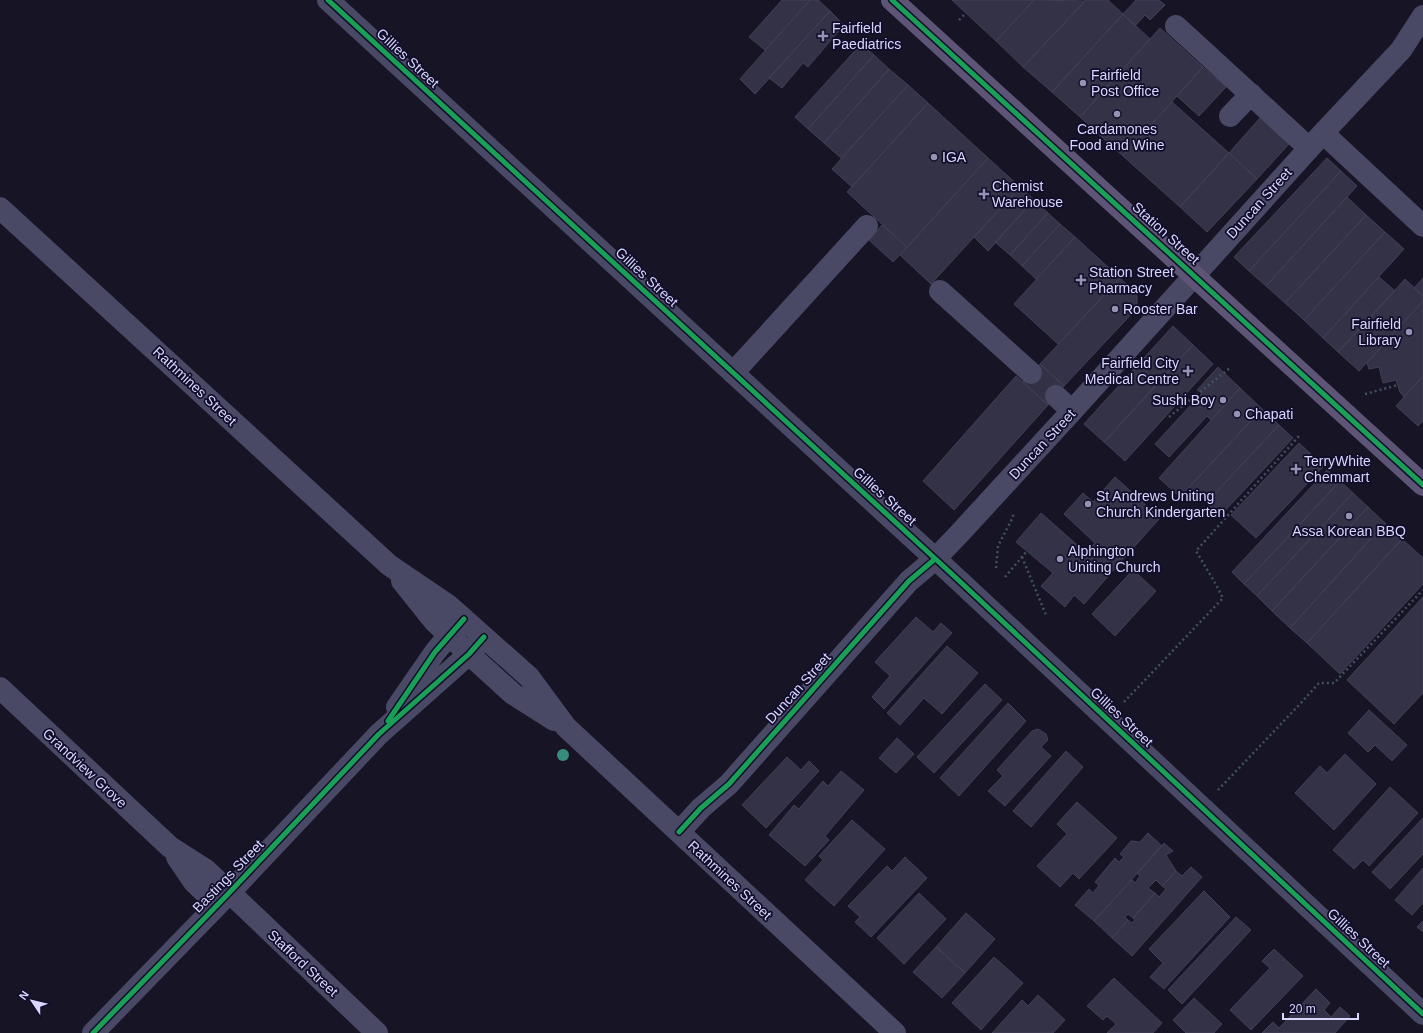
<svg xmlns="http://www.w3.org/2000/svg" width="1423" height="1033" font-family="Arial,sans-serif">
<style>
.building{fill:#343246;stroke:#423f58}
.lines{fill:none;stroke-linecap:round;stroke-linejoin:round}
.minor-tunnel{stroke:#333146;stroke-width:22;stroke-dasharray:22 11;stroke-linecap:butt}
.path{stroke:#415162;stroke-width:2.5;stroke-dasharray:2 3;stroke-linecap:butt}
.minor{stroke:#494966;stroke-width:22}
.major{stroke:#5d5476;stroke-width:22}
.cycleway-casing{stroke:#110e2b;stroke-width:8}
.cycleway{stroke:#1a9f57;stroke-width:5}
.tree{fill:#398b7b}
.poi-dot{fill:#9593b3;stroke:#110e2b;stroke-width:1.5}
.labels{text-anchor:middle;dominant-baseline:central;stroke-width:3.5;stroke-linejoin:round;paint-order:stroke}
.poi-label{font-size:14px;fill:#dad7ff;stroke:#110e2b;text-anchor:start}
.street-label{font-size:14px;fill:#dad7ff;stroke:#110e2b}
</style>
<rect width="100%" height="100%" fill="#161425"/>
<path class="building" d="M782,0H810L765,50L749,37Z
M810,0H818L830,11L755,94L740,79Z
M952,0H1034L996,41Z
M1034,0L1085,1L1023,67L996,41Z
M1086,0H1108L1123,14L1052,92L1023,67Z
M1136,0H1159L1165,5L1150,20L1145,15L1135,26L1123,14Z
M830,11L844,25L808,67L803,63L782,88L769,78Z
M1123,14L1150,39L1080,117L1052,92Z
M1160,28L1203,67L1123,156L1080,117Z
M861,44L874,55L808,129L795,117Z
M874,55L889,69L824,143L808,129Z
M1203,67L1226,87L1199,116L1177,96Z
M889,69L908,85L841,158L824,143Z
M908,85L928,103L852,187L832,169Z
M1172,102L1229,153L1180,207L1123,156Z
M928,103L988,158L907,247L847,192Z
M1260,118L1289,144L1257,179L1229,153Z
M1229,153L1257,179L1207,232L1180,207Z
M988,158L1020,187L931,284L900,255Z
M1327,158L1341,171L1249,271L1234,257Z
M1341,171L1357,186L1266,286L1249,271Z
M1020,187L1034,200L988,251L974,237Z
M1347,197L1366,215L1285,303L1266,286Z
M1034,200L1048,213L1010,255L995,242Z
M1048,213L1060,224L1022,266L1010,255Z
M1366,215L1385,232L1304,320L1285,303Z
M1060,224L1075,237L1036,279L1022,266Z
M882,225L907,247L893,262L869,240Z
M1385,232L1404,249L1323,338L1304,320Z
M1075,237L1120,278L1058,344L1014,304Z
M1379,277L1395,291L1338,352L1323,338Z
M1120,278L1137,294V308L1064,386L1040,364Z
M1423,278V296L1414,288Z
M1405,279L1423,296V301L1359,371L1338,352Z
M1423,301V376L1404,397L1400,392L1396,380L1383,383L1379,367L1369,369L1367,363Z
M1173,326L1193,345L1104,442L1084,424Z
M1193,345L1213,364L1125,461L1104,442Z
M1040,364L1064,386L1048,405L1023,382Z
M1218,367L1240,388L1211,420L1207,416L1169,457L1155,444L1202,393L1197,390Z
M1016,376L1048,405L954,510L923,481Z
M1423,376V421L1418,426L1396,406Z
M1240,388L1262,409L1180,497L1159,478Z
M1262,409L1279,425L1206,503L1189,487Z
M1279,425L1293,438L1220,516L1206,503Z
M1299,443L1324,466L1256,538L1231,515Z
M1327,470L1340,481L1244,584L1232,572Z
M1115,477L1160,518L1110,574L1086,553L1095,543L1064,514L1083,493L1093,502Z
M1340,481L1353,493L1257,596L1244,584Z
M1353,493L1368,507L1272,611L1257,596Z
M1368,507L1385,523L1290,628L1272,611Z
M1041,513L1110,574L1084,604L1074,595L1065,607L1041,586L1053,573L1016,542Z
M1385,523L1402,539L1307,643L1290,628Z
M1402,539L1423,558V584L1340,674L1307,643Z
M1133,570L1156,591L1115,636L1092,614Z
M1423,597V693L1394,724L1347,680Z
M916,617L933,632L941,623L952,633L884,709L872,697L890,676L875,662Z
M947,646L978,673L942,714L924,698L900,725L887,713Z
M985,684L1002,700L934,773L917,757Z
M1008,703L1026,721L959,796L940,778Z
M1369,710L1407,745L1392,761L1375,745L1368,752L1348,733Z
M1038,729L1046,734L1048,740L1041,747L1051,756L1005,806L988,791L1003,776L997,770L1032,731Z
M897,738L914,754L896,773L879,758Z
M1066,751L1083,767L1031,827L1013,811Z
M1345,754L1376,784L1334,830L1295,793L1320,766L1327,773Z
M787,757L801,770L809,761L819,771L766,828L742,805Z
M841,771L864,790L825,836L829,840L805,866L769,835L794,805L799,809L823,781L828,786Z
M1390,787L1418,813L1369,866L1363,860L1354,869L1333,850Z
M1077,802L1117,838L1079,879L1073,873L1060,887L1037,866L1067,834L1057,824Z
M1423,818V854L1390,889L1372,872Z
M852,820L885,849L834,906L805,880L823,860L819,856Z
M1148,833L1162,846L1094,921L1075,905L1089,889L1093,893L1099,885L1095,882L1115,858L1119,862L1124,857L1120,854L1131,841L1140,842Z
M1164,843L1173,851L1166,855L1176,871L1162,886L1156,880L1148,888L1155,893L1133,918L1128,914L1125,917L1128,920L1112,938L1094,921L1132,880L1135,883L1140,876L1137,873Z
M905,857L927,878L871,937L855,922L860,917L848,906L887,866L892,871Z
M1191,867L1202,877L1132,956L1112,938L1128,920L1132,923L1135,920L1133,918L1155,893L1159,897L1166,889L1162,886L1176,871L1182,876Z
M1423,868V903L1412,915L1395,900Z
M1204,891L1230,917L1164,989L1150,977L1163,963L1149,949Z
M919,893L946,919L904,964L877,938Z
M966,913L995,939L965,973L936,947Z
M1236,917L1251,930L1182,1004L1168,990Z
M1423,921V932L1417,927Z
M936,947L965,973L942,998L913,972Z
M1274,949L1303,976L1251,1030L1230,1010L1270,968L1262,961Z
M994,957L1023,983L981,1030L952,1003Z
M1114,978L1162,1023L1153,1033H1107L1116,1024L1107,1016L1103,1020L1087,1006Z
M1316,989L1330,1003L1324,1010L1331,1017L1340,1007L1350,1016L1335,1033H1262L1273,1022L1279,1028Z
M1038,995L1065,1020L1053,1033H992L1022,1000L1028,1006Z
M1194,998L1222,1024L1214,1033H1186L1173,1020Z"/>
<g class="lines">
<path class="minor-tunnel" d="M1031,373L1056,396"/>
<path class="path" d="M959,20L966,13
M1365,394L1398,385
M1169,417L1230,368
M1022,557L1046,615
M996,568L998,546L1013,517V512
M1005,577L1027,551
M1124,702L1223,598L1214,581L1196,551L1299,436
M1218,790L1300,704L1319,683H1334L1423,590"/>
<path class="minor" d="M328,0L954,576L1423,1014
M1176,26L1309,148
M1230,116L1251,94
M1323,133L1423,226
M0,208L389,565L448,605L529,677L566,727L895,1033
M940,291L1031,373
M733,373L867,226
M1056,396L1072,411
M402,581L434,621L469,654L513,694L554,720
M0,688L170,847L206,870L377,1033
M397,707L435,652L458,625
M679,832L701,808L729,784L909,581L935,559L959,534L1072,411L1323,133L1401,50L1423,16
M177,857L194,882L217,904
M93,1033L229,893L379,734L469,654L484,637"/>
<path class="major" d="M892,0L1423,485"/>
<g class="cycleway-casing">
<path id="cycleway" d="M328,0L954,576L1423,1014
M892,0L1423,485
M388,721L435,652L464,619
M679,832L701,808L729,784L909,581L935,559
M93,1033L229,893L379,734L469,654L484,637"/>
</g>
<use href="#cycleway" class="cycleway"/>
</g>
<circle class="tree" cx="563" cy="755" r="6"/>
<g class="poi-dot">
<path d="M821 30h4v4h4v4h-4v4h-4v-4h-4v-4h4z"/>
<circle cx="1083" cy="83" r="4"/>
<circle cx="1117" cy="114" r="4"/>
<circle cx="934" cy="157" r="4"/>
<path d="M982 188h4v4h4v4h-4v4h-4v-4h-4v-4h4z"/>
<path d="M1079 274h4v4h4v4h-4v4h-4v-4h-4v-4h4z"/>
<circle cx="1115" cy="309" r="4"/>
<circle cx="1409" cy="332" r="4"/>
<path d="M1186 365h4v4h4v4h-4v4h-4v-4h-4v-4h4z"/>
<circle cx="1223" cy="400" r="4"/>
<circle cx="1237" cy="414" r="4"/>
<path d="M1294 463h4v4h4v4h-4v4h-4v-4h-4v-4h4z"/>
<circle cx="1088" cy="504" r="4"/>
<circle cx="1349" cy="516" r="4"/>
<circle cx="1060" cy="559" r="4"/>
</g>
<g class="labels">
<g class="poi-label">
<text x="832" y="28">Fairfield<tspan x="832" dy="16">Paediatrics</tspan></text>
<text x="1091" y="75">Fairfield<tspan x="1091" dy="16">Post Office</tspan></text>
<text x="1117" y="129" text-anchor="middle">Cardamones<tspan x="1117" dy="16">Food and Wine</tspan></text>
<text x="942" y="157">IGA</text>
<text x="992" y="186">Chemist<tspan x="992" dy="16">Warehouse</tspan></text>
<text x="1089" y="272">Station Street<tspan x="1089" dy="16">Pharmacy</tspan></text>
<text x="1123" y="309">Rooster Bar</text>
<text x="1401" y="324" text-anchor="end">Fairfield<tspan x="1401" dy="16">Library</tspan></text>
<text x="1179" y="363" text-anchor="end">Fairfield City<tspan x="1179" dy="16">Medical Centre</tspan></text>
<text x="1215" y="400" text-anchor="end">Sushi Boy</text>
<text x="1245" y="414">Chapati</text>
<text x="1304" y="461">TerryWhite<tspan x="1304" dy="16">Chemmart</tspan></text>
<text x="1096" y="496">St Andrews Uniting<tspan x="1096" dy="16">Church Kindergarten</tspan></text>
<text x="1349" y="531" text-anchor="middle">Assa Korean BBQ</text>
<text x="1068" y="551">Alphington<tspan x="1068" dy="16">Uniting Church</tspan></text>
</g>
<g class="street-label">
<text transform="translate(408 58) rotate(43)">Gillies Street</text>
<text transform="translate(1259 203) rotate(-48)">Duncan Street</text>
<text transform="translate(1166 233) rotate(42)">Station Street</text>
<text transform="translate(647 277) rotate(43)">Gillies Street</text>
<text transform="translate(195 386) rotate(43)">Rathmines Street</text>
<text transform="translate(1042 444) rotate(-47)">Duncan Street</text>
<text transform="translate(885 496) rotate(42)">Gillies Street</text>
<text transform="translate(798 688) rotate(-48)">Duncan Street</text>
<text transform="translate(1122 717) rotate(43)">Gillies Street</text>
<text transform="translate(85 768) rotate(43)">Grandview Grove</text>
<text transform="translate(228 876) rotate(-46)">Bastings Street</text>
<text transform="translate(730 880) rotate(43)">Rathmines Street</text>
<text transform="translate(1359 938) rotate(43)">Gillies Street</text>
<text transform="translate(303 963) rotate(43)">Stafford Street</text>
</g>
</g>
<g transform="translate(32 1001) rotate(305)" stroke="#110e2b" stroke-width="3" paint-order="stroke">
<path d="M0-3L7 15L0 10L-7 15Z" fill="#dad7ff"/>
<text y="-6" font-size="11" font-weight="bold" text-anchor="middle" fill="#dad7ff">N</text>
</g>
<path d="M1283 1013v6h75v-6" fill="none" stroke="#dad7ff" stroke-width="2"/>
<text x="1289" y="1013" font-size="12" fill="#dad7ff" stroke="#110e2b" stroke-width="3" paint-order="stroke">20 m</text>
</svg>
